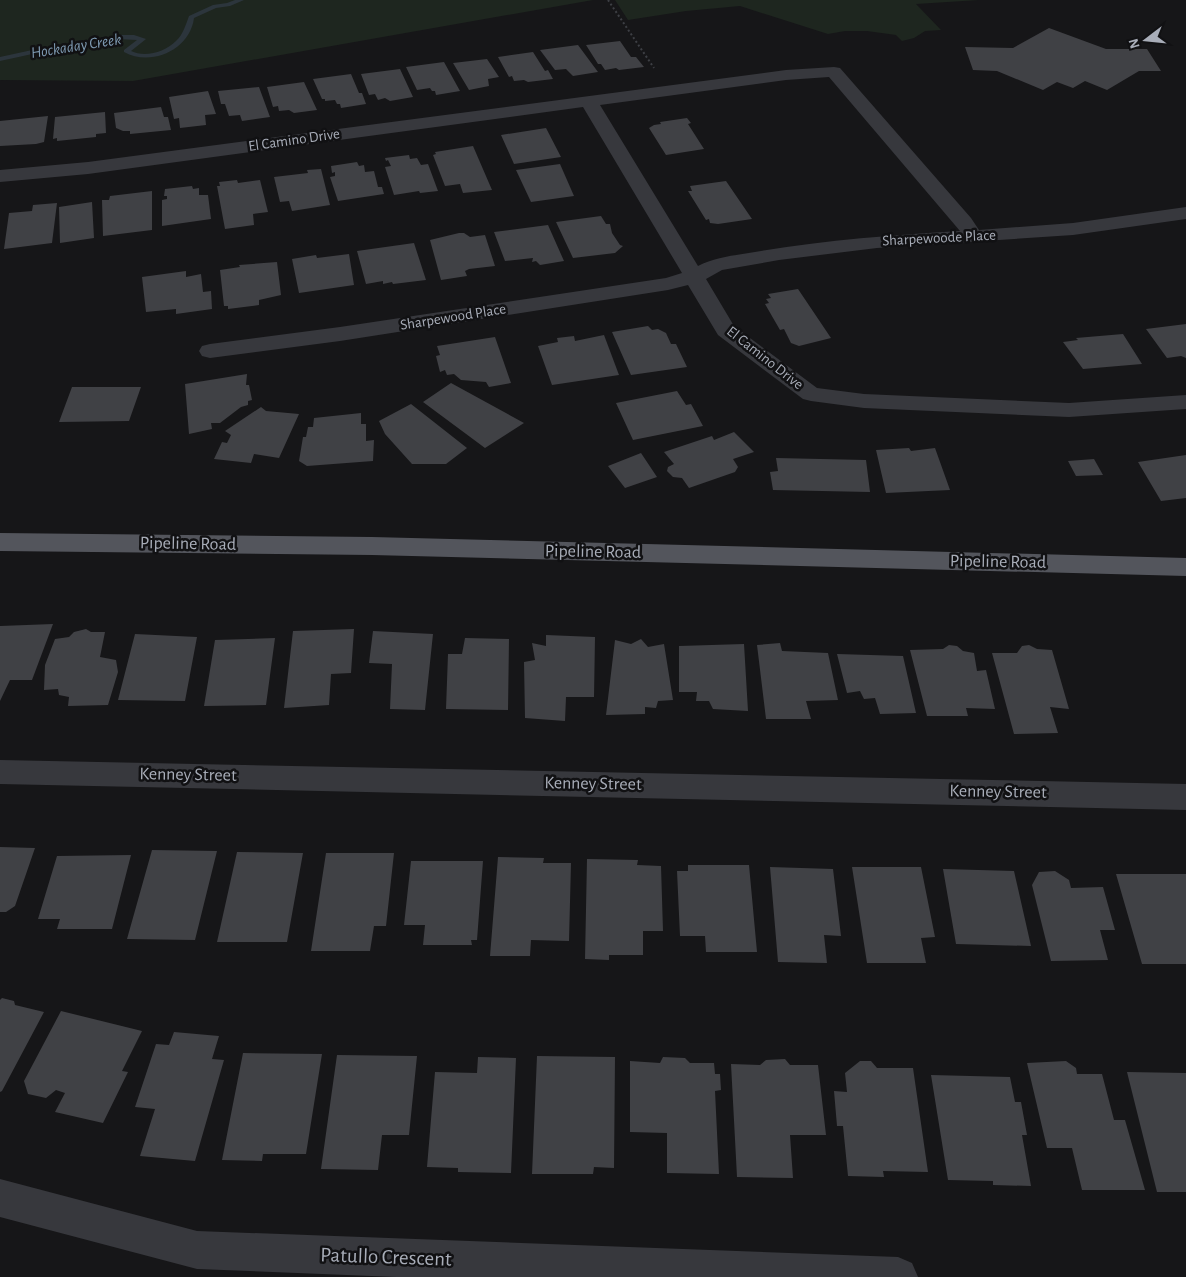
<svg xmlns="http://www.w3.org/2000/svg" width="1186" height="1277" font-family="'Alegreya Sans',sans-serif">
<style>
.green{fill:#1e261f}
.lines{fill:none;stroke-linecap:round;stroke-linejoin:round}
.stream{fill:#2c353c;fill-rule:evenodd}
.building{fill:#404145}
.path{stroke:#3d3f44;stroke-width:2;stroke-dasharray:2 2.5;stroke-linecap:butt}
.minor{fill:#37383d;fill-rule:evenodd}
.major{fill:#53555c;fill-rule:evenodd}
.labels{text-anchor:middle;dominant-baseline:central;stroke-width:5;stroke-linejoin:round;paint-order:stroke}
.far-street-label{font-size:15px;fill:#a8adb8;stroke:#111113}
.far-water-label{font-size:16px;font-style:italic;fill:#7f9bb3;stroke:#111113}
.street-label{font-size:18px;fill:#a8adb8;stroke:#111113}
.near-street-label{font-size:21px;fill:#a8adb8;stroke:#111113}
</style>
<rect width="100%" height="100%" fill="#161618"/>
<path class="green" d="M0,0H593L133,81L0,80Z
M615,0H979L916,4L941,30L925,31L914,38L902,41L896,35L867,31H845L828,34L740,6L686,11L628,20Z"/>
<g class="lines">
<path class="stream" d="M235,0H244L230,6L216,8L194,18C190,50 151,67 124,52V50L137,40L117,39L73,50L46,51L0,61V57L46,47L73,46L117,35H134L146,39L131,51C145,58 165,52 176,41C183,35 186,24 189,16L213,5L227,3Z"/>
</g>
<path class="building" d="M1049,28L1106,49H1147L1161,71H1139L1107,90L1085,81L1073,88L1057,82L1043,90L997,71L973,70L965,47L1013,48Z
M620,41L631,57H636L644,67L619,70L616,68L605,70L601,64H598L586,45Z
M578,45L598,72L573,76L566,69L555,70L540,50Z
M533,52L545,71L548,70L553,79L528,82L524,80L514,81L512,76L509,77L498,57Z
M487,59L499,77L488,79L489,86L469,90L453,63Z
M444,62L460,91L436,95L435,91H432L430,88L417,90L406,67Z
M400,69L413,97L390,101L385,98L378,100L375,94L369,95L361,74Z
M351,74L359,93H362L366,104L341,108L340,104H337L335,100L325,101V99H322L313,79Z
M304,82L317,110L294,113L289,110L279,111L278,106L273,107L267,87Z
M259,87L270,117L242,121L240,115L229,116L225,104H221L218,91Z
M208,91L216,114L205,115L206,125L180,128L179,118L174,119L169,97Z
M161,107L164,117H168L171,130L130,134V131H123L116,128L114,113Z
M105,112L106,133L96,134V137L57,141V138L53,139L55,117Z
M48,116L44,142L36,144L0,146V121Z
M687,118L691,123L688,124L704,149L666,155L649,128L654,125L661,124L660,122Z
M546,128L561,157L514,164L501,135Z
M473,146L492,190L463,193L460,184L445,186L433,155L436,154L435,152Z
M409,155L410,159L417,158L421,165L428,164L438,191L420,193L419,191L394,195L385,167L391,166L388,160L386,161L385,158Z
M357,162L359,166L364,165L365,172L374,171L378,187H382L384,194L338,201L330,177L335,176V172L332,173L331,166Z
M560,164L574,196L531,202L516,170Z
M321,169L330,205L292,211L289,201L280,202L274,177L308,173L307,170Z
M237,180L238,183L260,180L268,212L253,214L254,225L225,229L217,186H220L219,182Z
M726,181L752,219L718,224L710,223L709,219L706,220L688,191H692L690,186Z
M192,186L193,189L199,188V195H208L211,219L162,226V200L167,199V196H164L165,189Z
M152,191V230L103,236L102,200H109L110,196Z
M92,202L94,238L60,243L59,207Z
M57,203L52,243L4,249L9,213L32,211L33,205Z
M601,216L606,224H610L612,233L620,245L623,246L615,253L573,258L556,222Z
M548,225L564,261L540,265L536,261L532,262L533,258L505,261L494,232Z
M459,233H464L470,237L485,235L495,266L469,269L465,271L467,276L441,280L430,240Z
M414,243L426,280L393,284L392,282L383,284V281L366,284L357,251Z
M349,254L354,285L299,293L292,259L316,255L317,258Z
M277,262L281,295L259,300V305L228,309V306H224L220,270L240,267L239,265Z
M186,271V277L201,274L203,292L211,291L212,309L176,314V309L146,312L142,277Z
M798,289L831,338L799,346L791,343L784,329L780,330L765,304L769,303L766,299L771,298L768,294Z
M1186,324V358L1181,356L1167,358L1146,329Z
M648,326L652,330L658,329L666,333L671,344H676L687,367L631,375L612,332Z
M1123,334L1142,364L1083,369L1063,342L1078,340L1076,338Z
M604,335L619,375L552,385L538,346L558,342L557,338L574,336L575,341Z
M495,337L511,383L489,387L486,382L461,380L454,374L447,375L445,370L440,372L436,356L440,355L437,346Z
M247,374L246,385H249L252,400L248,401V405L241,407L220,423H211L212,429L189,434L185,384Z
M451,383L524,423L485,448L423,402Z
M72,387H141L129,421L59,422Z
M677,391L686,405L691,404L703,426L633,440L616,403Z
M411,404L467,448L446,464H412L385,434L379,421Z
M261,407L266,411L299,414L279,458L254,454L251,463L214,459L222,442L227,443L231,435L225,431Z
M361,413V424H366V441L374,440L373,461L307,466L299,461L303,437H306L308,427H313L314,418Z
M734,432L754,452L733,459L738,467L735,472L689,488L682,478L673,477L667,471L668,467L674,464L664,452L712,436L714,440Z
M909,448L911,451L935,448L950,490L886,493L876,450Z
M641,453L657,477L625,488L608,466Z
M1186,455V498L1161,501L1138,462Z
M776,458L866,460L870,492L773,490L770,472L778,471Z
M1094,459L1103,475L1076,476L1068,461Z
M53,624L32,680H10L0,701V626Z
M86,629L91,632H105L100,657L116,660L118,672L108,705L68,706L69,697L59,695L58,689L44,690L45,665L55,639L69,637L74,632Z
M354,629L351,673L331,674L329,705L284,708L293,631Z
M373,631L433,634L425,710L390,709L392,664L369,663Z
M135,634L197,637L185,701L118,700Z
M546,635L595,637L594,697H566L565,721L525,718L524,662L535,660L532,643L546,646Z
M275,638L266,705L204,706L215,640Z
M465,638L509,639L508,710L446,709L448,654H462Z
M641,639L648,647L664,644L673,700L658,701L656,708L645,707V714L606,715L615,640L631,644Z
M780,643L782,651L828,653L838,700L806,701L811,719H766L757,645Z
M744,644L748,711L713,709L709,701H696L697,692H679V646Z
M949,645L957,646L963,651L974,653L977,671L986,670L995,709L966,708L968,716H927L910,650L943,649Z
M1029,645L1037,649L1052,650L1069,709L1050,707L1058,733L1014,734L992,653H1017L1022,646Z
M837,654L903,656L916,713L880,714L875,698L864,699L860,691L847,693Z
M0,847L35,848L15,906L6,912H0Z
M152,850L217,851L195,940L127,939Z
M237,852L303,853L287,942H217Z
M326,853H394L386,926H374L370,951H311Z
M131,855L112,929H57L60,919H38L57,856Z
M498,857L544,858L543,863H571L569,941L531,940L530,956H490Z
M587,859L638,860L637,865L661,866L663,931H643V955H609V960L585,959Z
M411,861H483L477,940H471L472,945H423L425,925H404Z
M688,865H749L757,952H706L705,936H680L677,871H688Z
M770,867L833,869L841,936L824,935L827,963L778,962Z
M852,867H921L935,937L921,938L926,963H867Z
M943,869L1014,871L1031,946L956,944Z
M1055,871L1069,880L1071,888L1103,887L1115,930H1100L1108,960L1051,961L1032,885L1039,872Z
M1116,874H1186V964H1142Z
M2,998L14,1001L15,1005L44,1012L2,1091L0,1092V1000Z
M61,1011L142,1031L122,1071L128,1072L103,1123L55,1112L65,1093L56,1090L46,1098L28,1094L24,1081Z
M174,1032L219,1036L212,1059L224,1060L195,1161L140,1156L155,1109L135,1107L156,1044L169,1045Z
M243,1053L322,1054L306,1154H263L262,1161L222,1160Z
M337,1055L417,1056L409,1135H382L378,1170L321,1169Z
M537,1056L615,1057L614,1168L594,1167L593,1174H532Z
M478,1057L516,1058L511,1173L458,1172V1168L427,1167L435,1072L477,1073Z
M663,1057L685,1058L690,1063H714L715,1074H720L721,1090L715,1091L719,1174L667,1173V1133L630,1132V1061L660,1063Z
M785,1059L790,1065H818L826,1135H790L793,1178L737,1177L731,1064L760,1065L766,1060Z
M860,1061H871L877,1068H913L928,1172L883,1171L884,1177L848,1176L843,1126H837L834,1091L847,1092L845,1073Z
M1066,1061L1076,1068L1077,1074H1102L1114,1120H1125L1145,1190H1082L1072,1148H1047L1027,1063Z
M1127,1072L1186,1073V1192H1157Z
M931,1075L1010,1077L1015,1102H1021L1027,1135H1022L1031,1186L993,1185V1181L948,1180Z"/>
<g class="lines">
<path class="path" d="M608,0L654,68"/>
<path class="minor" d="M834,67L840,68L971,218L979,230L1073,223L1186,207V219L1073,235L877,248L779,260L722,270L706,279L734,326L817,388L864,394L1069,403L1186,395V409L1069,417L864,408L811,401L803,399L718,335L688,285L668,290L340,341L210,358L202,356L199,351L202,346L210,344L340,327L666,278L682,273L583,107L88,174L0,182V170L88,162L786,70ZM829,77L960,231C893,235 827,240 761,251C740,255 717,256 698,266L600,105L786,80Z
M0,760L1186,784V810L0,784Z
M0,1179L197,1231L898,1257L912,1263L918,1277H396L197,1269L0,1217Z"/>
<path class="major" d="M0,533L372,537L1186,558V576L372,555L0,551Z"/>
</g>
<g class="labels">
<g class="far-street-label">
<text transform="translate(294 140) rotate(-8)">El Camino Drive</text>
<text transform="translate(939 238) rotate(-3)">Sharpewoode Place</text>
<text transform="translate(453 317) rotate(-9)">Sharpewood Place</text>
<text transform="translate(765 358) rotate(38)">El Camino Drive</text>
</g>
<g class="far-water-label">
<text transform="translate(76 46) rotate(-9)">Hockaday Creek</text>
</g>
<g class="street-label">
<text transform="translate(188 544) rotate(1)">Pipeline Road</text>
<text transform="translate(593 552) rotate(1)">Pipeline Road</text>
<text transform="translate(998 562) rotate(1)">Pipeline Road</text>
<text transform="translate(188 775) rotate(1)">Kenney Street</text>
<text transform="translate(593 784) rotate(1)">Kenney Street</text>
<text transform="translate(998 792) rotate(1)">Kenney Street</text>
</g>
<g class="near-street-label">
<text transform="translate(386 1257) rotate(2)">Patullo Crescent</text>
</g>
</g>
<g transform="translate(1146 40) rotate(254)" stroke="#111113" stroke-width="4" paint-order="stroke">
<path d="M0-4L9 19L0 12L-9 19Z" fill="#a8adb8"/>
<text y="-8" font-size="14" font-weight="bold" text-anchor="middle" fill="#a8adb8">N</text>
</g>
</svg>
